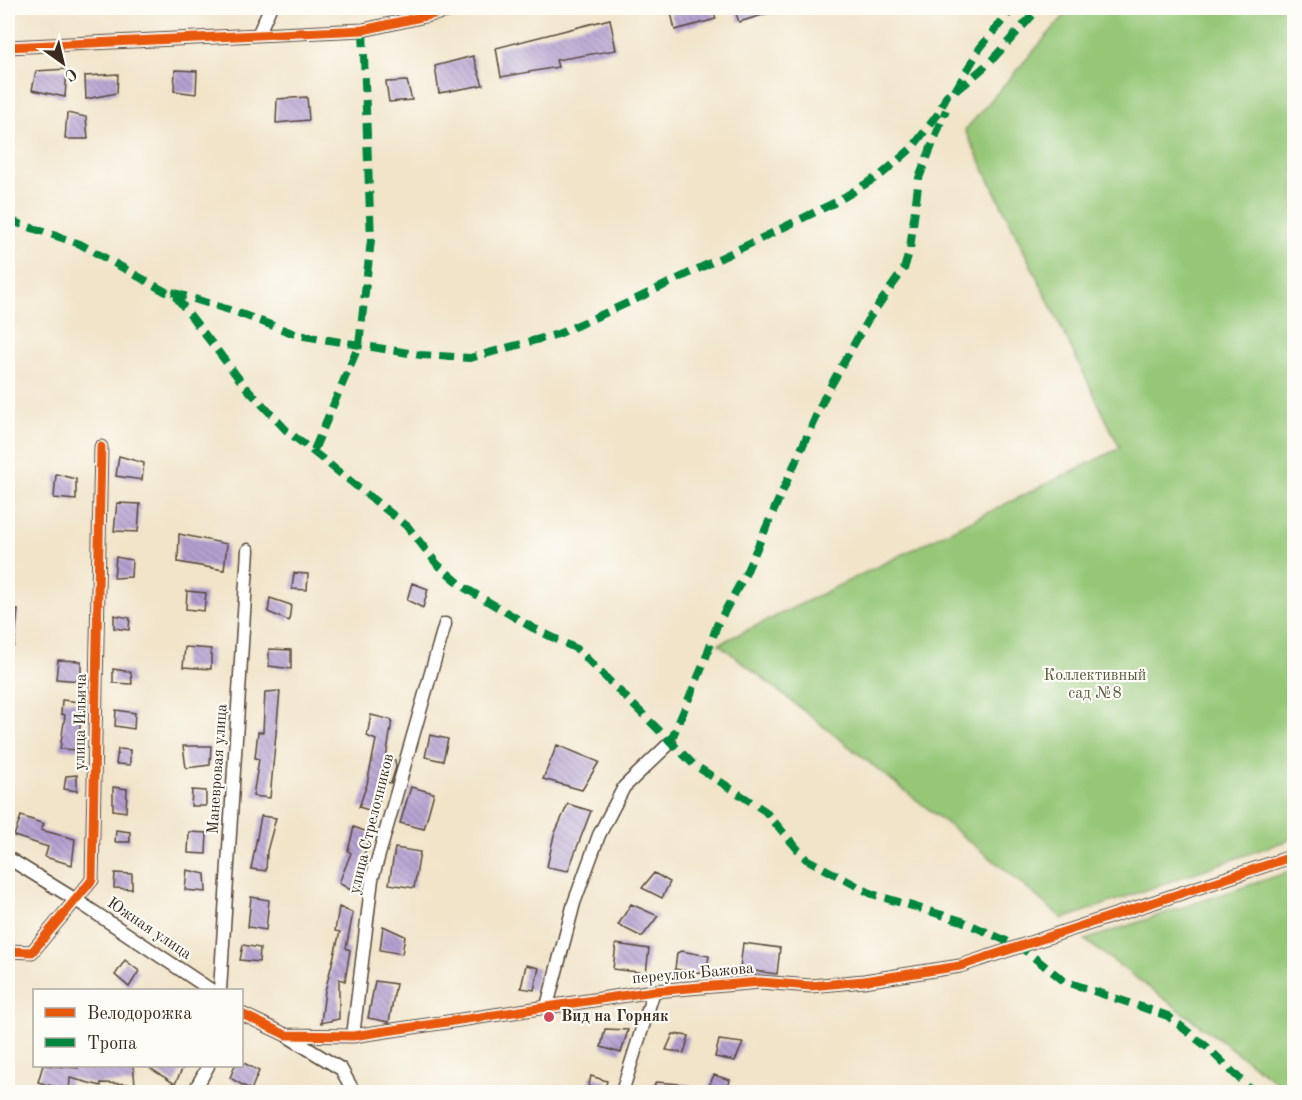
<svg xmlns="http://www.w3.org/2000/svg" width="1302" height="1100" font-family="'Old Standard TT',serif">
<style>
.garden{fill:#95c777;stroke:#68784a;stroke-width:1.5}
.building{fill:url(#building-back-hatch)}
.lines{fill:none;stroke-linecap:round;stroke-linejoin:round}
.street-casing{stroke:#564638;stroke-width:15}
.street{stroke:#fff;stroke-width:12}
.quiet{stroke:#00873e;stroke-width:8;stroke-dasharray:15 8;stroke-linecap:butt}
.cycleway-casing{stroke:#fdfcf7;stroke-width:13}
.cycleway{stroke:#e8590c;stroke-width:9}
.poi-dot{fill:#d1495b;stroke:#fdfcf7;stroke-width:2}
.labels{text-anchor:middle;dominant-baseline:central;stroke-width:4.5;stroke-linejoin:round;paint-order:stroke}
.park-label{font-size:16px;fill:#565939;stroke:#fdfcf7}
.street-label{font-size:16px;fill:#3b2a1e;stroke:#fdfcf7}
.poi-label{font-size:16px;font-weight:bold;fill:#3b2a1e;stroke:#fdfcf7;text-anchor:start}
</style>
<defs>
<pattern id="building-back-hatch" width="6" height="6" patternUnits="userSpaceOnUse" patternTransform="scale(1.5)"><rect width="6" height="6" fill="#b4a0d1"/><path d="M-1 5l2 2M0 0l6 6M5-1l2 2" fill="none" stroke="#9483a9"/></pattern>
</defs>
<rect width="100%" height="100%" fill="#fdfcf7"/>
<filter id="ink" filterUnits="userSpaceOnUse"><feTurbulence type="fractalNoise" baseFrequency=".0167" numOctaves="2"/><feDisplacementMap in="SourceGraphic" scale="12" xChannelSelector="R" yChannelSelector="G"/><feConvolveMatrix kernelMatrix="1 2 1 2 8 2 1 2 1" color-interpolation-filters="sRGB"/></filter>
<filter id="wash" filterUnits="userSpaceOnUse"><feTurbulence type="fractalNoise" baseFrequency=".008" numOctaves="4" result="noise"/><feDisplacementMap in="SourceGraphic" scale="24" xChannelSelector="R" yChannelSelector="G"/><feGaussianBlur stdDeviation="1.35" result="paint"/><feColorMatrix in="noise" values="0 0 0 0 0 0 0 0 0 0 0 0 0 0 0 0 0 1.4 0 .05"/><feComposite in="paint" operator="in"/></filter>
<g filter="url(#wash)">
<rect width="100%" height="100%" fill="#f1e4c9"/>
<path class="garden" d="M1071,8H1285L1294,26V838L1063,919L1003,868L719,644L1120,448L965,130Z
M1294,870V1092H1290L1085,940Z"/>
<g id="blocks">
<path class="building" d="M670,8H713L716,19L675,30Z
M734,8H779V10L739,22Z
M610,19L616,50L556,60L558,67L501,77L496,48Z
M473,56L483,85L439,93L435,66Z
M67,69L65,97L32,90L36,71Z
M175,70L197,71L196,94L174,91Z
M118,74L117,93L86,99L85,76Z
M407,81L412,100L389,102L386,82Z
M307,97L309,120L276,123L277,99Z
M67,113L86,117L88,139H65Z
M119,456L144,463L142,480L116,476Z
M56,474L76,479V500L54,498Z
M117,503L140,504L138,532L114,531Z
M179,534L227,544L224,570L178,562Z
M116,557L132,560L131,577L114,578Z
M294,573L308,574L307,590L292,589Z
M412,583L428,589L423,608L407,600Z
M187,591L206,593L204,611L186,609Z
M270,598L291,605L289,621L268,612Z
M8,610H18L14,646H8Z
M114,615L130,618L129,630L114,628Z
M185,647L211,649V669L183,667Z
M269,649L291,650V669L269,666Z
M58,660L81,661V681L56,679Z
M113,669L131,672L132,684L113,683Z
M280,691L270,798L253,796L259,759L255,758L258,732H263L265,692Z
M62,700L80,702V750L60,749L65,715L61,714Z
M116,710L135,713L134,729L115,726Z
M371,715L392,720L386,759L395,760L396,767L391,783L386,782L375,812L359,807L367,784L376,740L367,736Z
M430,735L448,739L443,761L425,757Z
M557,745L599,762L582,790L543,779Z
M183,746H211L210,765L186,768Z
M118,749L130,750V765L116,764Z
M77,775V791L64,789L66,776Z
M113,787L127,789L126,812L113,810Z
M411,787L434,793L424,829L400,823Z
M192,790L206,791V806H191Z
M568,804L591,811L568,871L547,867L554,835Z
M21,816L44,824L41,830L75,839L72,865L45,857L48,847L14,836Z
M261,816L276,818L267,851L266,871L251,869Z
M354,827L370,833L354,892L339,883L351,853L348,851Z
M116,830L130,832V842H115Z
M189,832L207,833L206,854L188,853Z
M395,848L420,852L414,888L389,884Z
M187,870L205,874L206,892L185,890Z
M115,873L132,874V889L114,888Z
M654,873L670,882L662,898L642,888Z
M251,897L269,900L266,930L248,927Z
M631,904L658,916L642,937L618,925Z
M339,907L353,913L346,948L350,950L345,981L339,979V1019L321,1023L325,991L340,932L335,931Z
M383,926L405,936L402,954L380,950Z
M743,943L780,948L777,974L740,969Z
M616,944L649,949L646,973L613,969Z
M243,945L260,948L259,962L240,960Z
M681,951L709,956L706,974L675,969L677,953Z
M125,960L139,971L129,987L115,975Z
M526,965L539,968L534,990L521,988Z
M375,981L396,984L389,1022L368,1018Z
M605,1029L628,1030L621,1053L601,1047Z
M673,1034L689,1036L684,1053L666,1050Z
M719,1040L743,1043L735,1061L715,1057Z
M242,1062L259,1071L251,1090L230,1078L235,1065H242Z
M43,1065L78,1068V1065H133L135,1084L101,1083V1086L70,1078L69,1091L38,1082Z
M145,1065H184L175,1084Z
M714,1075L730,1080L727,1092L708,1088Z
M591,1076L607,1081L604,1092H587Z
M656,1082L691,1085V1092H651Z"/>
</g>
</g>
<g filter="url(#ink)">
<use href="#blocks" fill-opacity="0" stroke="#564638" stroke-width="1.5"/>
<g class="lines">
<g class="street-casing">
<path id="street" d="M258,35L270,8
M8,47L363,30L461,8
M8,858L76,900L211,990
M8,951L32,952L92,880L101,447
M220,990L248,550
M547,1006L574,903L599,835L624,787L670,743
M242,1014L286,1035L353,1036L654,991L760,982L811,986L864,981L960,966L1294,856
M287,1036L341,1069L354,1092
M353,1036L372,879L445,624
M194,1092L208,1066
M622,1092L654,991"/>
</g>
<use href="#street" class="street"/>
<path class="quiet" d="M955,91L980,48L1013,8
M8,220L80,244L177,298L243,384L286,430L408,527L437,564L465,588L533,628L577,649L693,764L765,811L806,859L872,894L962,921L1022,948L1064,981L1168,1016L1207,1047L1253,1092
M172,292L236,312L298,335L421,355L470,358L558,334L632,301L836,202L882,174L912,148L938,114L947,95L965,84L991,61L1039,8
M314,450L359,345L371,240L363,30
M670,743L704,663L717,625L745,575L825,396L867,321L904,269L910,249L919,178L946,110"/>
<g class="cycleway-casing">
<path id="cycleway" d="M8,47L363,30L461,8
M8,951L32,952L92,880L101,447
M242,1014L286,1035L353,1036L654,991L760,982L811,986L864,981L960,966L1294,856"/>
</g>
<use href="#cycleway" class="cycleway"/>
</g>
</g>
<circle class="poi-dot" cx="549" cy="1017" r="6"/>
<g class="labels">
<g class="park-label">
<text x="1095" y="676">Коллективный<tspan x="1095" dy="18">сад №8</tspan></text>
</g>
<g class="street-label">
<text transform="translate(81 722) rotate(-89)">улица Ильича</text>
<text transform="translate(218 769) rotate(-86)">Маневровая улица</text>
<text transform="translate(372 824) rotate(-76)">улица Стрелочников</text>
<text transform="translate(149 929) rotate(34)">Южная улица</text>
<text transform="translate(693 974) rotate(-5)">переулок Бажова</text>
</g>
<g class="poi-label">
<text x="561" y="1017">Вид на Горняк</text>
</g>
</g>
<rect width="1302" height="1100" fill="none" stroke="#fdfcf7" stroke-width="30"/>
<rect x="33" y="989" width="210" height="78" fill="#fdfcf7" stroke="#afa8a0" stroke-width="1.5"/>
<rect x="45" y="1008" width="30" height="9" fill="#e8590c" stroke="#afa8a0" stroke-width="1.5"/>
<text x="87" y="1019" font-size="18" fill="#3b2a1e">Велодорожка</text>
<rect x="45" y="1038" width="30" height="9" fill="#00873e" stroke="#afa8a0" stroke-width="1.5"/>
<text x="87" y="1049" font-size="18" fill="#3b2a1e">Тропа</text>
<g transform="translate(63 63) rotate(146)" stroke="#fdfcf7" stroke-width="4.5" paint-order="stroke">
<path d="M0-4.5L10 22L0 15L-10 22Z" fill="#3b2a1e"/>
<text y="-9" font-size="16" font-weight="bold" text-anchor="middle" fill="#3b2a1e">С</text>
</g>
</svg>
